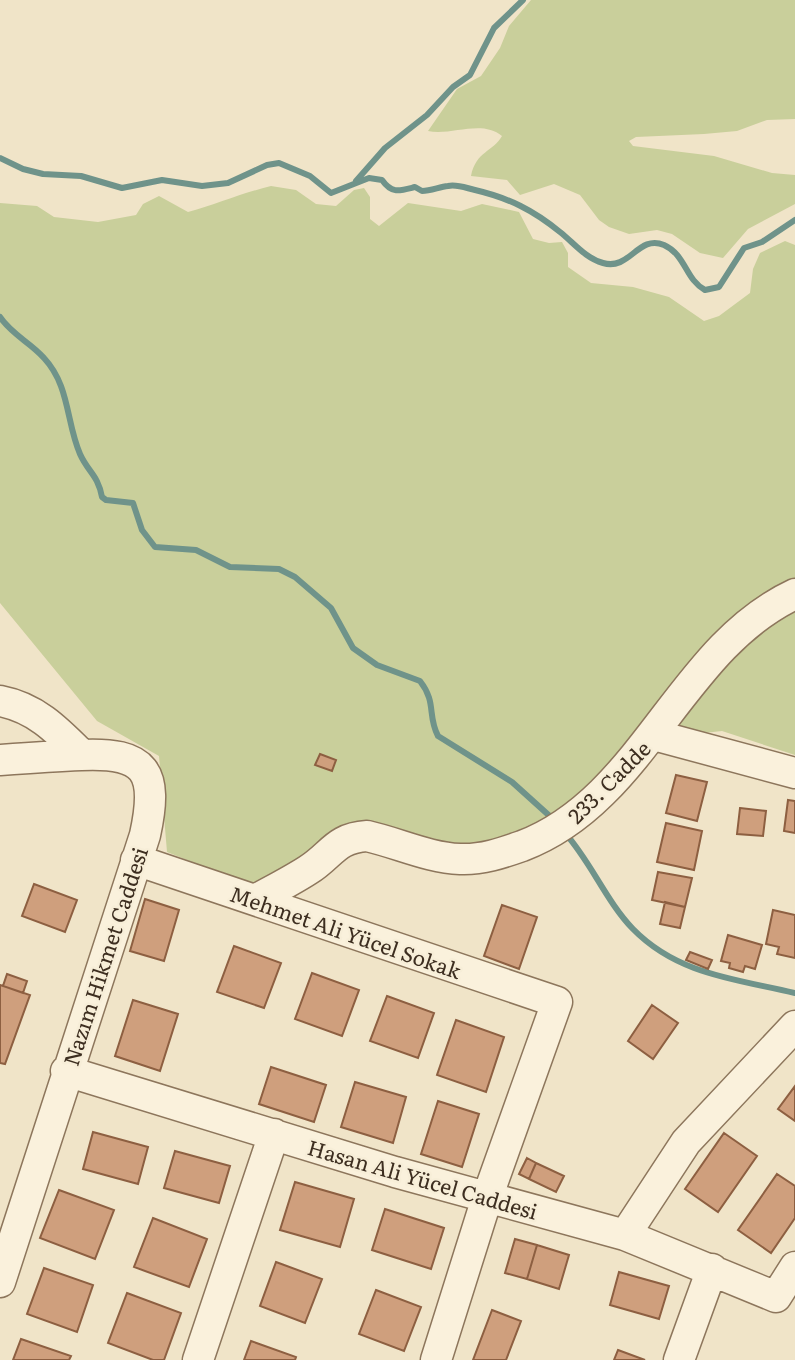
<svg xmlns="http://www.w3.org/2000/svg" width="795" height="1360" font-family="Literata,serif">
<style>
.green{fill:#c9cf9b}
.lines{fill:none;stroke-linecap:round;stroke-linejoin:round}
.stream{stroke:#6f938a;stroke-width:6}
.building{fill:#cf9f7d;stroke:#8d5f41;stroke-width:2}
.minor-casing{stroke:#8d765c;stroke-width:33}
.minor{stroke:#faf1dc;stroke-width:30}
.labels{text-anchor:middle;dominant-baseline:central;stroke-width:5;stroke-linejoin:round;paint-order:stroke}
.street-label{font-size:21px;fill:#3d2e20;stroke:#f7eed8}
</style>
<rect width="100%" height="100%" fill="#f0e4c8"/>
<path class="green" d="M531,0H795V119L767,120L737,131L704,134L636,137L629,141L633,146L714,156L772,173L795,175V204L748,229L723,258L700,253L672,234L657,230L629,234L609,227L599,220L580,195L554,184L520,195L507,180L471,176C476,151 493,152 502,136C482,119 451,136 428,131L457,89L481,76L500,48L509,26Z
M271,186L296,190L316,204L336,206L354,190L364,188L370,197V219L379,226L408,203L461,211L482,204L519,212L533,239L549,243L562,242L568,253V267L591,283L633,287L669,297L704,321L719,316L750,293L753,269L760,253L785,241L795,245V585L543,829L471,849L358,823L333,829L301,859L257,888L167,852L159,756L97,721L0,603V203L37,206L54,217L98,222L136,215L143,204L159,196L188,212C217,204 242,193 271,186Z
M795,605V755L722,731L694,734L670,729L721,663Z"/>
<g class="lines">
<path class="stream" d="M0,158L23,169L43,174L81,176L122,188L162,180L202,186L228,183L267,165L279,163L310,176L331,193L369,178L382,180C392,194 399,191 415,187L422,191C431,191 439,187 448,186C457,184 466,188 475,190C509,198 533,210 560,232C574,243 585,258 603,263C630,271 638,234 664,245C686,255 685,279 705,290L719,287L744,248L762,242L795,220
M356,181L385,148L427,115L453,87L470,75L494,28L523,0
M0,317C12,335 30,342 44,358C70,386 66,422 80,454C88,472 98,475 102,497L106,500L133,503L142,530L155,547L196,550L230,567L279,569L295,577L331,608L353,648L377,665L420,681C437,703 427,715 438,736L512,782L553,819
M565,833C591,862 606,901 633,929C678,975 736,979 795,993"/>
</g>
<path class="building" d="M320,754L336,760L332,771L315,765Z
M676,775L707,782L697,821L666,813Z
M788,800L795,801V833L784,831Z
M740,808L766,811L763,836L737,834Z
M666,823L702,831L694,870L657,862Z
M658,872L692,878L685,907L652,900Z
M34,884L77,900L65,932L22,916Z
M145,899L179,910L164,961L130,951Z
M665,902L685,907L680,928L660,924Z
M502,905L537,917L519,969L484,956Z
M773,910L795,915V958L777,954L779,947L766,944Z
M728,935L762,945L755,969L745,966L743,972L729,968L730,963L721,961Z
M234,946L281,963L264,1008L217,992Z
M690,952L712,960L708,969L686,960Z
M312,973L359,990L342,1036L295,1019Z
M7,974L27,981L23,993L3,986Z
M0,985L30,995L5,1064L0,1063Z
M387,996L434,1013L418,1058L370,1041Z
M133,1000L178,1014L160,1071L115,1056Z
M652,1005L678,1023L653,1059L628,1041Z
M456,1020L504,1037L486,1092L437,1075Z
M271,1067L326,1085L314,1122L259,1104Z
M355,1082L406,1097L393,1143L341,1127Z
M795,1086V1121L778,1109Z
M438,1101L479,1114L462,1167L421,1154Z
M93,1132L148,1147L138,1184L83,1169Z
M724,1133L757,1156L718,1212L685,1189Z
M175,1151L230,1166L219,1203L164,1188Z
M527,1158L536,1163L529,1179L519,1174Z
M536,1163L564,1176L556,1192L529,1179Z
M777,1174L795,1186V1218L771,1253L738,1230Z
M295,1182L354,1199L340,1247L280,1230Z
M59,1190L114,1210L95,1259L40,1238Z
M385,1209L444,1228L431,1269L372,1250Z
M153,1218L207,1239L189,1287L134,1267Z
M515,1239L537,1245L527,1279L505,1273Z
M537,1245L569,1255L559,1289L527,1279Z
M276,1262L322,1279L305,1323L260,1306Z
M44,1268L93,1285L77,1332L27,1314Z
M619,1272L669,1286L659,1319L610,1305Z
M376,1290L421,1307L404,1351L359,1334Z
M127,1293L181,1313L164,1360H153L108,1343Z
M492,1310L521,1321L506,1360H473Z
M21,1339L71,1356L69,1360H13Z
M251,1341L296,1357L295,1360H244Z
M618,1350L645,1360H614Z"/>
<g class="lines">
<g class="minor-casing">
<path id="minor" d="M0,701C36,708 57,730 82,755
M654,735L795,773
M0,760C27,758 54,756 81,755C146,752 159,771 145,835L0,1282
M136,860L557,1002L487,1198L436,1360
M255,900C273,890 291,881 308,870C332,855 335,838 367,836C398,843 429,858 460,859C482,860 502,853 522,846C644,800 679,648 795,594
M66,1071L395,1172L625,1235L776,1297L795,1267
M625,1235L686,1142L795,1026
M198,1360L274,1134
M679,1360L712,1269"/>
</g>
<use href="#minor" class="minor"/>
</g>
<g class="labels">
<g class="street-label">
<text transform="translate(608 781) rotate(-45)">233. Cadde</text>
<text transform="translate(346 931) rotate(19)">Mehmet Ali Yücel Sokak</text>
<text transform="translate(104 956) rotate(-72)">Nazım Hikmet Caddesi</text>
<text transform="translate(423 1178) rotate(16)">Hasan Ali Yücel Caddesi</text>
</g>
</g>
</svg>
